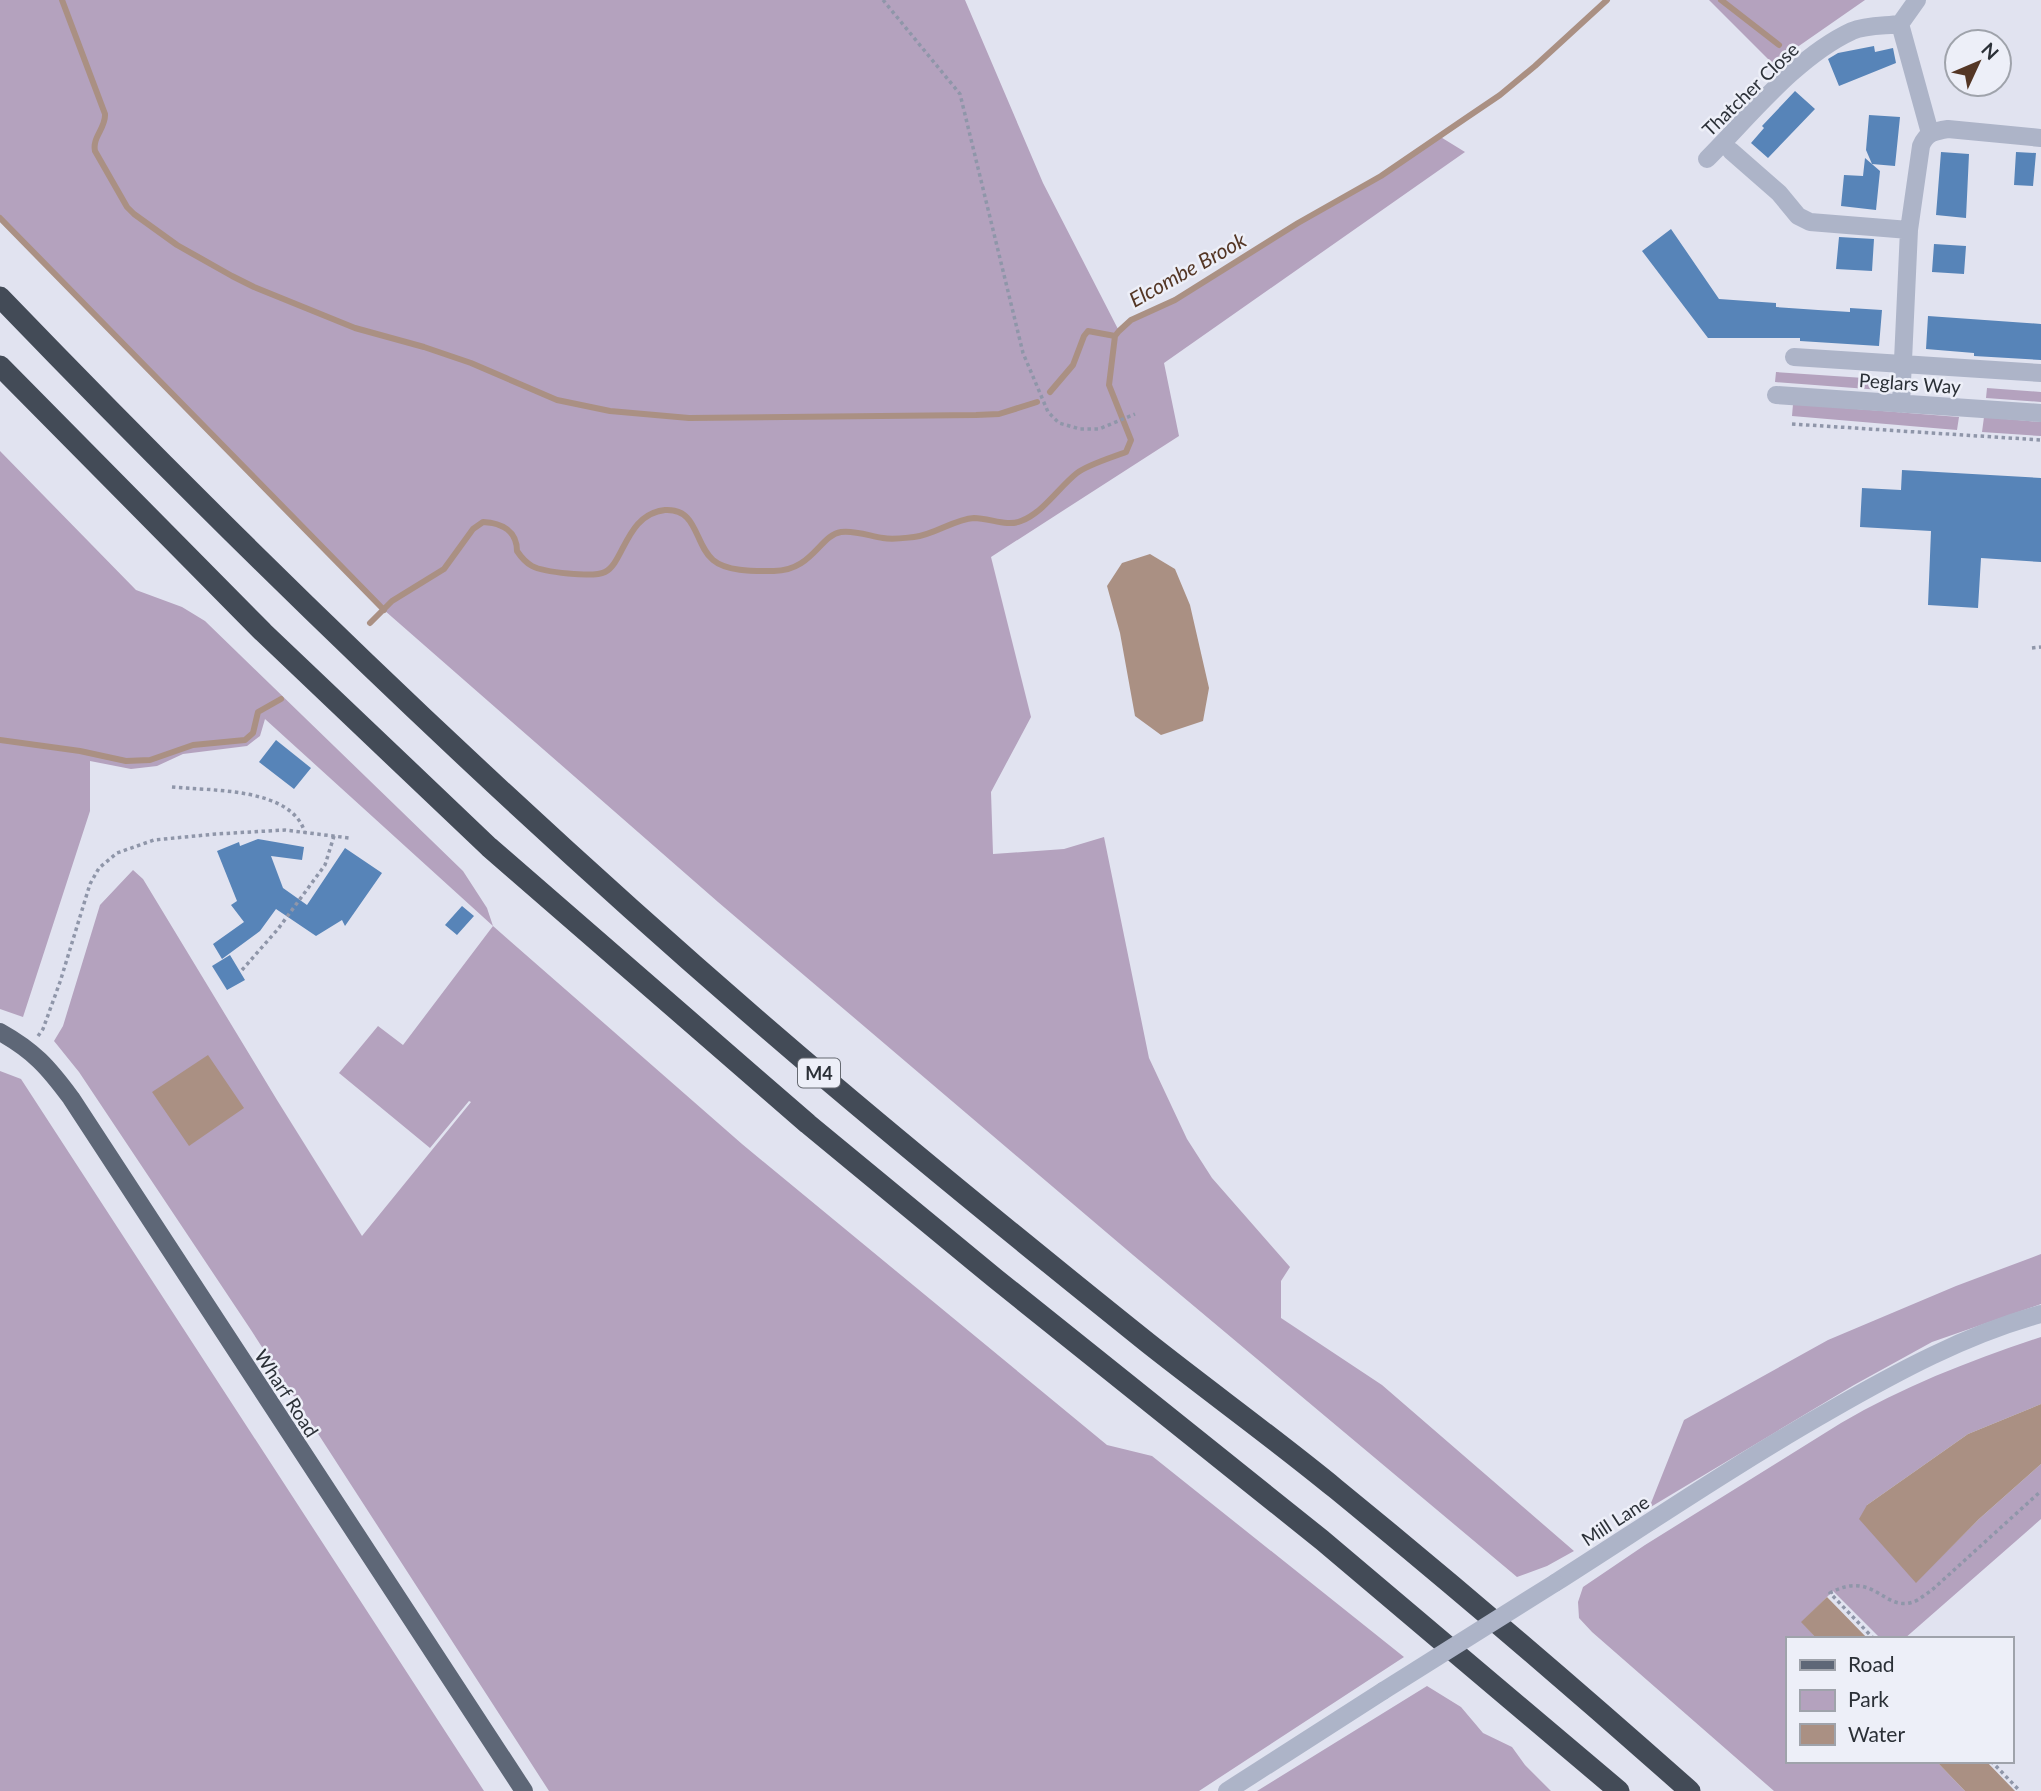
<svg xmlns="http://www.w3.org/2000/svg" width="2041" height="1791" font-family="Lato,sans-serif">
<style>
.green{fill:#b4a2be}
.water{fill:#aa9083}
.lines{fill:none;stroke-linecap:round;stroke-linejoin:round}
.stream{stroke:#aa9083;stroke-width:6}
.building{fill:#5784b8}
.path{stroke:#8f96a9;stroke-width:3.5;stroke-dasharray:3.5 3.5;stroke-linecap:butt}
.minor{stroke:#adb4c8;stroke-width:18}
.major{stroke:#5e6777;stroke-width:18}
.highway{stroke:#434b57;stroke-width:21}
.minor-bridge{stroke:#adb4c8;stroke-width:18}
.labels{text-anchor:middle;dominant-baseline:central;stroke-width:5;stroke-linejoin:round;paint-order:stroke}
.shield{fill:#edeff8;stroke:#656971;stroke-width:2}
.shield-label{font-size:18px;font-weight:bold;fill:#2b3037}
.street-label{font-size:19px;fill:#2b3037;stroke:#edeff8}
.water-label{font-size:21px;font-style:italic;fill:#543625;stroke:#edeff8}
</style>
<rect width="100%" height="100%" fill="#e1e3f0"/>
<path class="green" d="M0,0H965L1043,183L1119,331L1131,320L1175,300L1298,223L1381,176L1439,136L1465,152L1164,363L1179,436L991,557L1031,717L991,792L993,854L1064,849L1104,837L1149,1058L1187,1139L1212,1178L1290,1267L1281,1281V1318L1382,1385L1574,1551L1547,1566L1517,1577L1133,1255L718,902L384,610L46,267L0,218Z
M1709,0H1865L1773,64Z
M1776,372L1894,380L1890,387L1881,390L1775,382Z
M1987,388L2041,392V402L1986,398Z
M1793,404L1959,417L1957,430L1792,416Z
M1984,417L2041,422V436L1982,432Z
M0,451L136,590L182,607L205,621L463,871L487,908L493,926L742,1144L1107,1445L1152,1456L1404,1657L1199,1791H549L251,1330L79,1072L54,1041L63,1026L100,905L133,870L143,879L277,1100L362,1236L471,1102L469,1101L430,1148L339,1073L378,1026L403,1045L493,926L265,719L260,736L247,746L183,754L157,766L131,769L90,761V811L23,1017L0,1009Z
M0,1071L21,1079L484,1791H0Z
M2041,1254V1304L1932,1342L1854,1385L1649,1508L1684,1420L1828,1340L1956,1286Z
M2041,1337V1404L1968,1434L1867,1505L1916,1582L1979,1519L2041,1464V1519L1904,1639H1881L1833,1591L1802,1622L1817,1639H1787V1761H1936L1965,1791H1774L1592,1632L1579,1618L1578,1602L1583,1587L1645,1545L1841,1423C1904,1386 1972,1360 2041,1337Z
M1427,1686L1461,1707L1483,1733L1512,1747L1525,1765L1551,1791H1257Z"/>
<path class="water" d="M1150,554L1175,569L1190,605L1209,688L1203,721L1161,735L1135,716L1120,633L1107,586L1122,563Z
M208,1055L244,1108L189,1146L152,1092Z
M2041,1404V1464L1979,1519L1916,1583L1859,1519L1867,1505L1968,1434Z
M1827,1597L1868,1639H1817L1801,1622Z
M1936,1761H1986L2015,1791H1965Z"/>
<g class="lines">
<path class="stream" d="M62,0L105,114C106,128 92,137 95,151L127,207L134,214L177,245L232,276L254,287L355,328L424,347L471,363L557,400L610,411L689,418L976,415L999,414L1037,402
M1721,0L1779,45
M0,218L384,610
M1050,392L1073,365L1084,336L1088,331L1115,336
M370,623L392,601L444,569L473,529L483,522C502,523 517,531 517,551C521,557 525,562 532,566C543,572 593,578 605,572C624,563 626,514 665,510C698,508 694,544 713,560C727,572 756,571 774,571C812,571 820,535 841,532C854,530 870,536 883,538C893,540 904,538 914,537C935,535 954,519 974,518C990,518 1007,527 1021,521C1043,513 1059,487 1077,473C1087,465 1113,457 1126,452L1131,440L1109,385L1115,336L1119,331L1131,320L1175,300L1298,223L1381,176L1466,118L1500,95L1535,66L1607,0
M0,740L80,751L126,761L150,760L193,745L245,740L253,733L258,712L281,699"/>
</g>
<path class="building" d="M1874,46L1875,52L1893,48L1896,63L1839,86L1828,59L1838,53Z
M1795,91L1815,109L1768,158L1751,143L1764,128L1762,126Z
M1869,115L1900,117L1895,166L1872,164L1866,150Z
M1941,152L1969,154L1966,218L1936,215Z
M2016,152L2036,153L2033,186L2014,185Z
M1865,158L1880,171L1876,210L1841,206L1844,175L1863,176Z
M1671,229L1719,299L1776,303V307L1818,310L1850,312V308L1882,310L1879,346L1800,341V338H1708L1642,251Z
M1839,237L1874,239L1872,271L1836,269Z
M1934,244L1966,246L1964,274L1932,272Z
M1928,316L2041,324V360L1974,356V353L1926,349Z
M1902,470L2041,478V562L1981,558L1978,608L1928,605L1931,531L1860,527L1862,488L1901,490Z
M276,740L311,768L294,789L259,762Z
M258,839L304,847L302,860L271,856L283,888L307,905L345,848L382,873L345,926L342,920L316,936L276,909L260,931L222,959L213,944L244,922L231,905L237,901L217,851L239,842L240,846Z
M462,906L474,916L457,935L445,925Z
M230,955L245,980L227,990L212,966Z"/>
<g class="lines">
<path class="path" d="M883,0L960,94L1023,353L1048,412L1059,423L1080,429H1099L1135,414
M1792,424L2041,440
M2032,648L2041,647
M172,787C211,791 292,787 305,833
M242,970L278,929L325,865L334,836
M38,1036L43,1029L60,982L90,884L99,868L117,853L154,840L216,834L285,830L349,838
M1874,1639L1830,1593C1874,1569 1883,1612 1913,1602C1919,1600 1926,1594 1932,1590L2041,1491
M1991,1761L2020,1791"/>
<path class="minor" d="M1900,24L1930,133
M1731,151L1779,193L1798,216L1810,222L1909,230
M1707,159C1750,116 1796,57 1852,31C1866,25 1885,26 1900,24L1917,0
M1794,357L2041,373
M1776,395L2041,413
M1901,404L1909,230L1921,146C1926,133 1935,131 1948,129L2041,138
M1555,1583C1646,1525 1736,1464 1829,1411C1897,1372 1965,1335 2041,1314
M1227,1791L1383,1691"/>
<path class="major" d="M0,1032C34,1051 48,1067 71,1098L524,1791"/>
<path class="highway" d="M0,297C265,572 540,837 832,1084C936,1172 1042,1258 1148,1343C1210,1392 1275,1439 1336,1489C1456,1587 1574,1688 1690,1791
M0,366L263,632L489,847L808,1124L996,1279L1322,1540L1619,1791"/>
<path class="minor-bridge" d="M1383,1691L1555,1583"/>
</g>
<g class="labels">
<rect class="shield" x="798" y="1058.5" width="42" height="29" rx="5"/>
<g class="shield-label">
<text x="819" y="1073">M4</text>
</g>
<g class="street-label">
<text transform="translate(1750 89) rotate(-44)">Thatcher Close</text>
<text transform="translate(1910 383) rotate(4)">Peglars Way</text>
<text transform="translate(287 1393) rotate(57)">Wharf Road</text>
<text transform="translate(1615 1520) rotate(-33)">Mill Lane</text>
</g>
<g class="water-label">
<text transform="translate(1187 269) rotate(-29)">Elcombe Brook</text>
</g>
</g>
<rect x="1786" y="1637" width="228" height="126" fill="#edeff8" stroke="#9fa3ab" stroke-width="2"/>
<rect x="1800" y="1660" width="35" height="10" fill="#5e6777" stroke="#9fa3ab" stroke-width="2"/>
<text x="1848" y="1672" font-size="21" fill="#2b3037">Road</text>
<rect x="1800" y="1690" width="35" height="21" fill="#b4a2be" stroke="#9fa3ab" stroke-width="2"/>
<text x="1848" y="1707" font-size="21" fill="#2b3037">Park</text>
<rect x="1800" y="1724" width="35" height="21" fill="#aa9083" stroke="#9fa3ab" stroke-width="2"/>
<text x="1848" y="1742" font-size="21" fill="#2b3037">Water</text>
<g transform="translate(1978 63) rotate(46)"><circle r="33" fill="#edeff8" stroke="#9fa3ab" stroke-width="2"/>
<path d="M0-5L12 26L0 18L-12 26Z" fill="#543625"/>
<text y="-10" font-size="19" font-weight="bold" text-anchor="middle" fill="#2b3037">N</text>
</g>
</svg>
